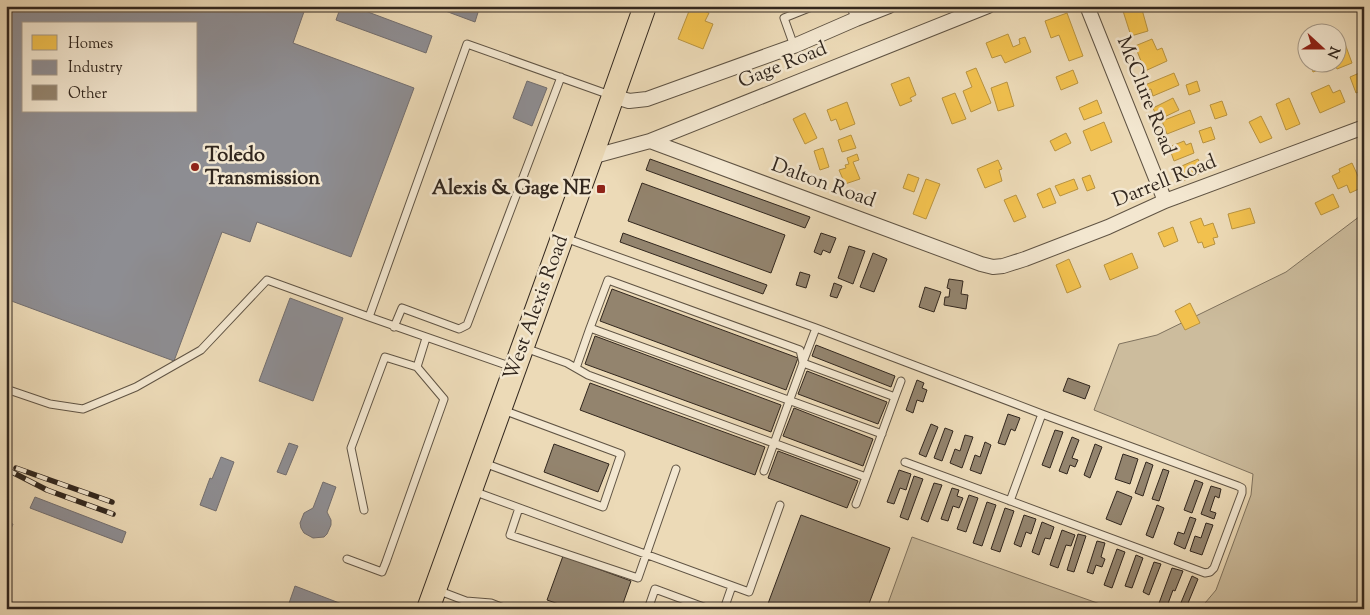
<svg xmlns="http://www.w3.org/2000/svg" width="1370" height="615" font-family="'Sorts Mill Goudy',serif">
<style>
.green{fill:#ccbc9d;stroke:#7f725e}
.homes{fill:#f2c14e;stroke:#b89340}
.industry{fill:#8d8d92;stroke:#726e6f;fill-rule:evenodd}
.building{fill:#93846e;stroke:#32271e}
.lines{fill:none;stroke-linecap:round;stroke-linejoin:round}
.lane-casing{stroke:#605444;stroke-width:9}
.street-casing{stroke:#605444;stroke-width:16}
.primary-casing{stroke:#32271e;stroke-width:24}
.lane{stroke:#f3e7d0;stroke-width:7}
.street{stroke:#f3e7d0;stroke-width:14}
.primary{stroke:#ecdab7;stroke-width:22}
.rail-casing{stroke:#32271e;stroke-width:5.5}
.rail{stroke:#f3e7d0;stroke-width:4;stroke-dasharray:11;stroke-linecap:butt}
.poi-dot{fill:#8f2418;stroke:#f3e7d0;stroke-width:2}
.labels{text-anchor:middle;dominant-baseline:central;stroke-width:5;stroke-linejoin:round;paint-order:stroke}
.street-label{font-size:20px;fill:#32271e;stroke:#f3e7d0}
.poi-label{font-size:20px;font-weight:bold;fill:#32271e;stroke:#f3e7d0;text-anchor:start}
</style>
<rect width="100%" height="100%" fill="#ecdab7"/>
<filter id="stains"><feTurbulence type="fractalNoise" baseFrequency=".004" numOctaves="4"/><feColorMatrix values="0 0 0 0 .2 0 0 0 0 .09 0 0 0 0 .02 0 0 0 .5 -.17"/></filter>
<radialGradient id="worn" r=".72"><stop offset=".6" stop-color="#630" stop-opacity="0"/><stop offset="1" stop-color="#630" stop-opacity=".3"/></radialGradient>
<path class="green" d="M1364,213V609H1200L1216,590L1251,495L1253,474L1094,410L1119,344L1157,335L1286,272Z
M912,537L1114,609H886Z"/>
<path class="homes" d="M691,6L709,13L705,21L713,24L703,49L678,39Z
M1138,6H1141L1148,31L1131,36L1123,11Z
M1067,13L1083,56L1069,61L1059,35L1051,38L1045,21Z
M1008,34L1013,47L1020,44L1019,39L1025,37L1031,52L1005,63L1001,55L992,58L986,43Z
M1152,39L1157,50L1162,48L1167,61L1145,71L1135,46Z
M1344,41L1352,63L1337,69L1334,62H1338V44Z
M1309,62H1328L1330,66L1313,72Z
M976,68L991,103L971,112L963,91L972,87L966,72Z
M1073,70L1078,83L1061,90L1056,77Z
M1364,71V90L1356,93L1350,77Z
M1174,73L1179,85L1153,96L1151,89L1148,90L1145,85Z
M909,77L916,95L910,98L912,101L900,106L891,84Z
M1197,81L1200,91L1189,95L1186,85Z
M1007,82L1014,106L998,111L991,88Z
M1329,85L1333,93L1340,90L1345,102L1320,113L1311,93Z
M955,93L966,119L952,124L942,98Z
M1173,98L1179,110L1158,120L1153,108Z
M1289,98L1300,124L1286,130L1276,104Z
M1097,100L1102,113L1084,120L1079,108Z
M1222,101L1227,115L1215,119L1210,105Z
M847,102L855,124L840,130L836,119L831,121L827,110Z
M1190,110L1195,123L1167,134L1162,121Z
M805,113L817,138L805,144L793,119Z
M1261,116L1272,138L1260,143L1249,122Z
M1104,122L1112,142L1091,151L1083,131Z
M1211,127L1215,139L1203,143L1199,131Z
M1066,133L1071,143L1055,151L1050,141Z
M851,135L856,148L842,152L838,140Z
M1184,141L1186,145L1191,143L1194,153L1174,161L1169,147Z
M823,148L829,167L820,170L814,151Z
M857,154L859,160L853,162L860,179L845,184L839,170L846,168L845,165L849,164L847,158Z
M1198,159L1204,172L1183,181L1177,168Z
M998,160L1002,169L999,170L1002,181L985,188L977,169Z
M1352,163L1363,187L1350,193L1347,185L1338,189L1332,176L1340,172L1339,169Z
M908,174L919,178L914,192L903,188Z
M1090,175L1095,188L1087,191L1082,178Z
M926,179L940,184L926,219L913,214Z
M1074,179L1078,189L1060,196L1055,186Z
M1050,188L1056,203L1043,208L1037,194Z
M1333,194L1339,207L1321,215L1315,203Z
M1016,195L1026,217L1014,222L1004,200Z
M1250,208L1255,223L1232,229L1228,214Z
M1201,218L1204,226L1213,223L1218,237L1213,238L1215,244L1204,248L1202,242L1198,243L1190,222Z
M1173,227L1178,241L1164,247L1158,233Z
M1132,253L1138,268L1110,280L1104,265Z
M1069,259L1081,287L1067,293L1056,265Z
M1190,303L1200,323L1185,330L1175,311Z"/>
<path class="industry" d="M6,6H306L293,43L414,88L351,257L257,222L250,242L222,232L174,361L6,299ZM24,24H196V111H24Z
M341,6H352L432,36L426,53L336,20Z
M432,6H480L475,22Z
M527,81L547,88L532,126L513,118Z
M290,298L343,318L313,401L259,381Z
M289,443L298,446L286,475L277,472Z
M221,457L234,462L216,511L200,505L210,478L212,479Z
M323,482L336,487L327,512L331,520V525L327,534L324,537L313,538L304,533L301,528L300,523L304,513L313,508Z
M35,497L126,532L122,543L30,508Z
M6,522L13,524L6,541Z
M295,586L355,609H287Z"/>
<path class="building" d="M650,159L810,217L805,228L646,170Z
M642,183L785,235L771,273L628,221Z
M623,233L767,285L763,294L620,242Z
M821,233L836,238L830,253L823,250L821,255L814,252Z
M849,246L865,251L853,284L838,278Z
M873,253L887,259L874,292L860,287Z
M800,272L810,275L806,288L796,285Z
M949,279L963,281L961,294L968,295L966,309L944,305L945,297H949L950,289L947,288Z
M834,283L842,286L837,298L830,296Z
M925,287L941,292L934,312L919,307Z
M612,289L798,358L786,390L600,321Z
M595,336L781,405L771,432L585,364Z
M816,345L895,376L891,387L812,356Z
M807,371L887,402L878,424L798,394Z
M1068,378L1090,386L1085,399L1063,391Z
M917,380L924,383L922,388L927,390L923,402L917,400L913,413L906,410Z
M590,383L765,447L755,475L580,410Z
M794,408L873,439L863,466L783,436Z
M1008,414L1020,418L1015,431L1011,429L1005,445L998,443Z
M931,424L938,427L926,457L919,454Z
M945,428L953,431L942,461L934,458Z
M1055,430L1063,432L1050,468L1042,465Z
M965,435L973,437L962,468L950,463L955,449L960,451Z
M1072,437L1079,440L1072,458L1078,460L1075,467L1070,465L1067,474L1059,471Z
M985,442L991,445L981,474L970,470L975,455L980,457Z
M554,444L609,464L598,492L544,472Z
M1095,444L1102,447L1090,478L1084,475Z
M778,451L858,481L847,508L768,478Z
M1123,454L1138,459L1130,484L1115,479Z
M1146,462L1153,465L1143,496L1135,493Z
M1163,469L1169,471L1159,501L1152,499Z
M899,470L911,474L906,490L900,488L894,504L887,502Z
M914,476L923,479L908,520L900,517Z
M1195,480L1203,483L1192,513L1184,510Z
M934,483L942,485L928,522L921,519Z
M1211,486L1221,489L1219,498L1215,496L1210,511L1216,513L1214,519L1201,514Z
M952,488L959,490L957,496L963,498L959,508L953,506L948,521L941,519Z
M1117,491L1132,497L1121,525L1106,519Z
M969,495L978,498L966,532L957,529Z
M987,502L996,505L982,546L973,543Z
M1157,505L1164,508L1153,538L1146,535Z
M1005,508L1014,511L1000,552L991,549Z
M801,515L890,548L867,609H766Z
M1024,515L1036,519L1031,534L1026,532L1021,547L1014,544Z
M1190,517L1196,519L1185,549L1174,544L1178,532L1184,534Z
M1042,522L1054,527L1050,539L1045,538L1039,555L1032,552Z
M1206,523L1213,525L1202,555L1190,551L1195,536L1201,538Z
M1062,530L1075,535L1071,546L1066,545L1058,568L1050,565Z
M1078,534L1086,536L1074,572L1067,570Z
M1097,541L1105,543L1101,557L1105,559L1102,567L1096,565L1093,574L1087,572Z
M1117,549L1125,552L1112,588L1104,585Z
M1136,555L1143,558L1132,588L1125,586Z
M563,556L631,581L621,609H573L547,600Z
M1154,562L1161,564L1149,595L1143,592Z
M1172,568L1183,571L1175,591L1173,590L1166,609L1158,606Z
M1192,576L1198,579L1186,608L1180,605Z"/>
<g class="lines">
<g class="lane-casing">
<path id="lane" d="M850,6L856,19
M794,46L784,18L814,6
M565,238L816,328L1042,414L1238,486L1242,488V493L1214,568L1210,572L1205,573L905,462
M394,327L402,308L459,329L467,325L561,77
M525,348L567,363L588,375L866,477L895,397L803,363L764,471
M803,362L816,328
M803,363L800,350L608,280L590,328L882,434
M512,367L369,317L467,44L610,95
M576,368L590,328
M6,389L50,404L83,409L136,387L201,350L267,280L369,317
M895,397L901,381
M484,463L603,507L621,454L503,410
M473,491L749,592L780,505
M1010,501L1042,414
M856,504L866,477
M519,508L510,535L638,578L676,469
M364,510L351,448L385,357L417,367
M347,559L382,572L386,562L444,399L417,367L426,338
M437,590L466,601L491,603L506,609
M648,609L655,589L709,609
M724,609L732,586"/>
</g>
<g class="street-casing">
<path id="street" d="M1087,6L1165,201
M613,96L629,101L647,99L794,46L856,19L889,6
M650,141L981,264L993,267L1003,266L1025,259L1108,227L1165,201L1364,127
M591,157L650,141L988,6"/>
</g>
<g class="primary-casing">
<path id="primary" d="M428,609L600,133L645,6"/>
</g>
<use href="#lane" class="lane"/>
<use href="#street" class="street"/>
<use href="#primary" class="primary"/>
<g class="rail-casing">
<path id="rail" d="M16,468L112,502
M6,469L47,490L113,514"/>
</g>
<use href="#rail" class="rail"/>
</g>
<g class="poi-dot">
<circle cx="195" cy="167" r="5"/>
<rect x="596" y="184" width="10" height="10" rx="2.5"/>
</g>
<g class="labels">
<g class="street-label">
<text transform="translate(783 66) rotate(-22)">Gage Road</text>
<text transform="translate(1145 96) rotate(68)">McClure Road</text>
<text transform="translate(1165 182) rotate(-22)">Darrell Road</text>
<text transform="translate(823 184) rotate(20)">Dalton Road</text>
<text transform="translate(537 308) rotate(-70)">West Alexis Road</text>
</g>
<g class="poi-label">
<text x="205" y="156">Toledo<tspan x="205" dy="23">Transmission</tspan></text>
<text x="591" y="189" text-anchor="end">Alexis &amp; Gage NE</text>
</g>
</g>
<rect width="1370" height="615" fill="none" stroke="#ecdab7" stroke-width="25"/>
<rect x="8" y="8" width="1355" height="600" fill="none" stroke="#32271e" stroke-width="2.5"/>
<rect x="12" y="12" width="1345" height="590" fill="none" stroke="#32271e"/>
<rect x="22" y="22" width="175" height="90" fill="#f3e7d0" stroke="#a69a89"/>
<rect x="32" y="35" width="25" height="15" fill="#f2c14e" stroke="#a69a89"/>
<text x="68" y="48" font-size="15" fill="#32271e">Homes</text>
<rect x="32" y="60" width="25" height="15" fill="#8d8d92" stroke="#a69a89"/>
<text x="68" y="72" font-size="15" fill="#32271e">Industry</text>
<rect x="32" y="85" width="25" height="15" fill="#93846e" stroke="#a69a89"/>
<text x="68" y="98" font-size="15" fill="#32271e">Other</text>
<g transform="translate(1322 48) rotate(111)"><circle r="24" fill="#f3e7d0" stroke="#a69a89"/>
<path d="M0-4L9 19L0 12L-9 19Z" fill="#8f2418"/>
<text y="-8" font-size="14" font-weight="bold" text-anchor="middle" fill="#32271e">N</text>
</g>
<rect width="100%" height="100%" filter="url(#stains)"/>
<rect width="100%" height="100%" fill="url(#worn)"/>
</svg>
